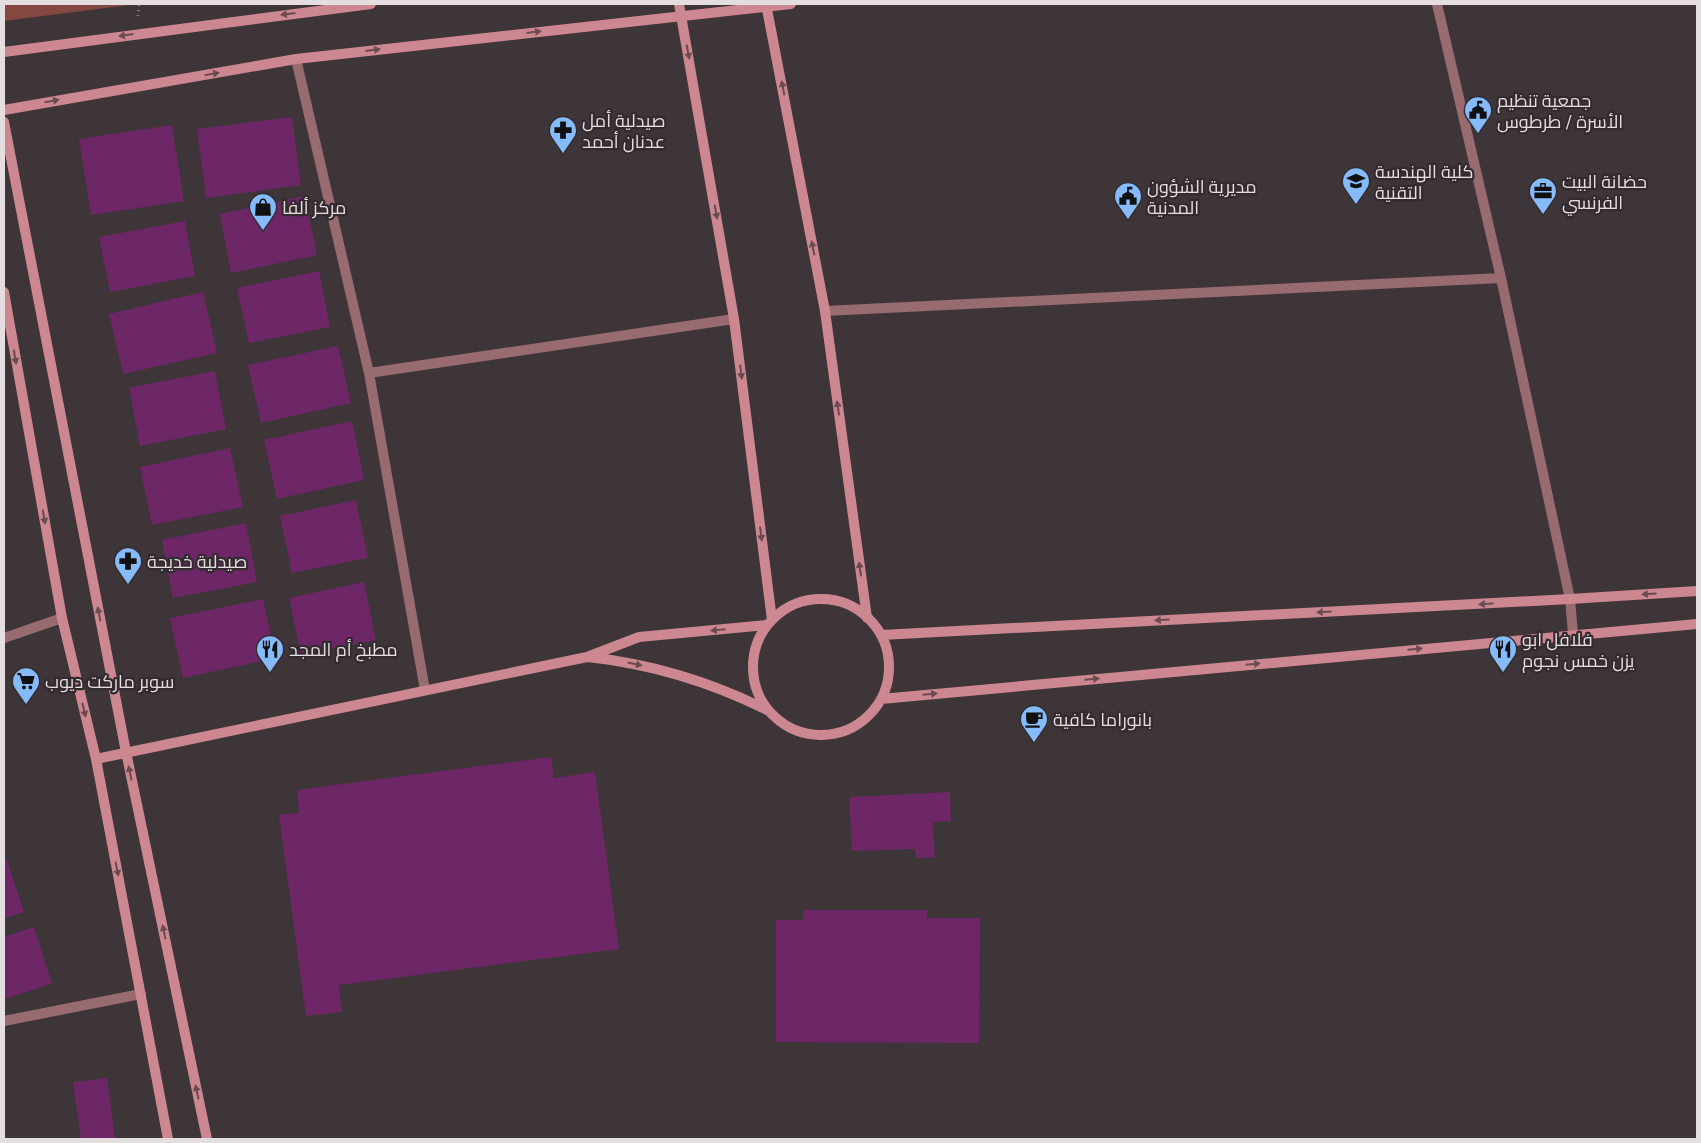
<svg xmlns="http://www.w3.org/2000/svg" width="1701" height="1143" font-family="'Roboto Condensed',Cairo,sans-serif">
<style>
.green{fill:#834940}
.building{fill:#6d2767}
.lines{fill:none;stroke-linecap:round;stroke-linejoin:round}
.path{stroke:#8c8488;stroke-width:3;stroke-dasharray:1 4;stroke-linecap:butt}
.minor{stroke:#986b71;stroke-width:10}
.secondary{stroke:#cd8791;stroke-width:10}
.oneway{fill:#694b51}
.labels{text-anchor:middle;dominant-baseline:central;stroke-width:4.5;stroke-linejoin:round;paint-order:stroke}
.poi-label{font-size:18px;fill:#e4dee0;stroke:#332b2f;text-anchor:start}
</style>
<rect width="100%" height="100%" fill="#3e3539"/>
<path class="green" d="M4,4H137L4,21Z"/>
<path class="building" d="M292,117L301,185L206,198L197,129Z
M172,125L184,201L91,215L79,139Z
M305,196L317,255L231,273L220,214Z
M185,221L195,276L110,292L99,237Z
M319,271L330,327L249,343L237,288Z
M203,292L217,353L123,374L109,314Z
M338,346L351,403L261,423L248,365Z
M215,371L226,429L140,446L129,388Z
M352,421L364,480L277,499L264,440Z
M230,448L243,507L152,525L140,467Z
M356,500L368,558L292,573L280,516Z
M246,523L257,582L173,598L162,540Z
M364,582L376,640L301,655L289,598Z
M263,599L276,658L183,678L170,618Z
M551,757L554,778L595,772L619,949L339,985L342,1012L306,1016L279,815L299,813L297,790Z
M950,792L951,821L933,822L935,857L916,858L915,849L852,851L849,797Z
M4,858H6L24,912L4,918Z
M803,910H927V918H980L979,1043L776,1042V920H803Z
M34,927L52,984L4,999V937Z
M107,1078L115,1139H81L73,1082Z"/>
<g class="lines">
<path class="path" d="M138,16L139,4"/>
<path class="minor" d="M1437,4L1501,278L1570,599L1573,634
M296,59L369,373L425,690
M825,311L1501,278
M369,373L734,319
M4,638L62,618
M4,1021L141,994"/>
<path class="secondary" d="M679,4L734,319L772,620
M766,4L825,311L867,618
M4,52L371,4
M4,110L296,59L791,4
M4,122L126,752L207,1139
M4,292L62,618L96,759L168,1139
M753 667a68 68 0 1 1 136 0a68 68 0 1 1-136 0Z
M881,635L1570,599L1697,591
M588,657C652,664 709,681 767,710
M881,699L1697,624
M96,759L587,657L639,637L767,625"/>
</g>
<defs><path id="oneway-solid" d="M-6-.8H1V-3.2L6.5 0L1 3.2V.8H-6Z" transform="scale(1.25)"/></defs>
<g class="oneway">
<use href="#oneway-solid" transform="translate(288 14) rotate(173)"/>
<use href="#oneway-solid" transform="translate(534 32) rotate(-7)"/>
<use href="#oneway-solid" transform="translate(126 35) rotate(172)"/>
<use href="#oneway-solid" transform="translate(373 50) rotate(-7)"/>
<use href="#oneway-solid" transform="translate(688 52) rotate(80)"/>
<use href="#oneway-solid" transform="translate(212 74) rotate(-10)"/>
<use href="#oneway-solid" transform="translate(783 88) rotate(-101)"/>
<use href="#oneway-solid" transform="translate(52 101) rotate(-10)"/>
<use href="#oneway-solid" transform="translate(716 212) rotate(80)"/>
<use href="#oneway-solid" transform="translate(813 248) rotate(-101)"/>
<use href="#oneway-solid" transform="translate(15 357) rotate(80)"/>
<use href="#oneway-solid" transform="translate(741 372) rotate(83)"/>
<use href="#oneway-solid" transform="translate(838 408) rotate(-98)"/>
<use href="#oneway-solid" transform="translate(44 517) rotate(80)"/>
<use href="#oneway-solid" transform="translate(761 534) rotate(83)"/>
<use href="#oneway-solid" transform="translate(860 569) rotate(-98)"/>
<use href="#oneway-solid" transform="translate(1649 594) rotate(176)"/>
<use href="#oneway-solid" transform="translate(1486 604) rotate(177)"/>
<use href="#oneway-solid" transform="translate(1324 612) rotate(177)"/>
<use href="#oneway-solid" transform="translate(99 614) rotate(-101)"/>
<use href="#oneway-solid" transform="translate(1162 620) rotate(177)"/>
<use href="#oneway-solid" transform="translate(718 630) rotate(175)"/>
<use href="#oneway-solid" transform="translate(1415 649) rotate(-5)"/>
<use href="#oneway-solid" transform="translate(635 664) rotate(12)"/>
<use href="#oneway-solid" transform="translate(1253 664) rotate(-5)"/>
<use href="#oneway-solid" transform="translate(1092 679) rotate(-5)"/>
<use href="#oneway-solid" transform="translate(930 694) rotate(-5)"/>
<use href="#oneway-solid" transform="translate(84 710) rotate(77)"/>
<use href="#oneway-solid" transform="translate(130 773) rotate(-102)"/>
<use href="#oneway-solid" transform="translate(117 869) rotate(79)"/>
<use href="#oneway-solid" transform="translate(164 932) rotate(-102)"/>
<use href="#oneway-solid" transform="translate(197 1092) rotate(-102)"/>
</g>
<defs>
<g id="civic-pin" transform="scale(1.4375)"><path d="M0 17L-7.5 6A9.5 9.5 0 1 1 7.5 6Z" fill="#86bbfb" stroke="#332b2f"/><path d="M-.6-6.5H3V-4.5H.6V-3L4-1V1h2V6H-6V1h2V-1L-.6-3ZM-1.2 2.5V6h2.4V2.5Z" fill="#111"/></g>
<g id="pharmacy-pin" transform="scale(1.4375)"><path d="M0 17L-7.5 6A9.5 9.5 0 1 1 7.5 6Z" fill="#86bbfb" stroke="#332b2f"/><path d="M-2-6h4v4h4v4h-4v4h-4v-4h-4v-4h4Z" fill="#111"/></g>
<g id="school-pin" transform="scale(1.4375)"><path d="M0 17L-7.5 6A9.5 9.5 0 1 1 7.5 6Z" fill="#86bbfb" stroke="#332b2f"/><path d="M0-5L7-2L0 1L-7-2ZM-4 1L0 2.5L4 1V4Q0 6-4 4Z" fill="#111"/></g>
<g id="office-pin" transform="scale(1.4375)"><path d="M0 17L-7.5 6A9.5 9.5 0 1 1 7.5 6Z" fill="#86bbfb" stroke="#332b2f"/><path d="M-6-3h4V-5.5h4V-3h4V5H-6ZM-1-4.5V-3h2v-1.5ZM-6 0V1H6V0Z" fill="#111"/></g>
<g id="shop-pin" transform="scale(1.4375)"><path d="M0 17L-7.5 6A9.5 9.5 0 1 1 7.5 6Z" fill="#86bbfb" stroke="#332b2f"/><path d="M-5-2.5h2.3a2.7 3.5 0 0 1 5.4 0H5L5.5 6h-11ZM-1.5-2.5h3a1.5 2.3 0 0 0-3 0Z" fill="#111"/></g>
<g id="restaurant-pin" transform="scale(1.4375)"><path d="M0 17L-7.5 6A9.5 9.5 0 1 1 7.5 6Z" fill="#86bbfb" stroke="#332b2f"/><path d="M-5-6h1v4h1v-4h1v4h1v-4h1v5L-1.5 .5V6h-2V.5L-5-1ZM5-6V6H3V1.5H1.5Q1.5-4 5-6Z" fill="#111"/></g>
<g id="supermarket-pin" transform="scale(1.4375)"><path d="M0 17L-7.5 6A9.5 9.5 0 1 1 7.5 6Z" fill="#86bbfb" stroke="#332b2f"/><path d="M-6-5.5h2.5l.6 2H6L4.5 2H-2.5L-4.4-4H-6ZM-1.5 3.2a1.3 1.3 0 1 0 .1 0ZM3 3.2a1.3 1.3 0 1 0 .1 0Z" fill="#111"/></g>
<g id="cafe-pin" transform="scale(1.4375)"><path d="M0 17L-7.5 6A9.5 9.5 0 1 1 7.5 6Z" fill="#86bbfb" stroke="#332b2f"/><path d="M-5.5-4.5H6V0H3Q3 3.5 0 3.5H-2.5Q-5.5 3.5-5.5 0ZM3-3.2v2h1.7v-2ZM-6 4.5H4V6H-6Z" fill="#111"/></g>
</defs>
<g fill-rule="evenodd">
<use href="#civic-pin" x="1478" y="110"/>
<use href="#pharmacy-pin" x="563" y="130"/>
<use href="#school-pin" x="1356" y="181"/>
<use href="#office-pin" x="1543" y="191"/>
<use href="#civic-pin" x="1128" y="196"/>
<use href="#shop-pin" x="263" y="207"/>
<use href="#pharmacy-pin" x="128" y="561"/>
<use href="#restaurant-pin" x="270" y="649"/>
<use href="#restaurant-pin" x="1503" y="649"/>
<use href="#supermarket-pin" x="26" y="681"/>
<use href="#cafe-pin" x="1034" y="719"/>
</g>
<g class="labels">
<g class="poi-label">
<text x="1497" y="100">جمعية تنظيم<tspan x="1497" dy="21">الأسرة / طرطوس</tspan></text>
<text x="582" y="120">صيدلية أمل<tspan x="582" dy="21">عدنان أحمد</tspan></text>
<text x="1375" y="171">كلية الهندسة<tspan x="1375" dy="21">التقنية</tspan></text>
<text x="1562" y="181">حضانة البيت<tspan x="1562" dy="21">الفرنسي</tspan></text>
<text x="1147" y="186">مديرية الشؤون<tspan x="1147" dy="21">المدنية</tspan></text>
<text x="282" y="207">مركز ألفا</text>
<text x="147" y="561">صيدلية خديجة</text>
<text x="1522" y="639">فلافل ابو<tspan x="1522" dy="21">يزن خمس نجوم</tspan></text>
<text x="289" y="649">مطبخ أم المجد</text>
<text x="45" y="681">سوبر ماركت ديوب</text>
<text x="1053" y="719">بانوراما كافية</text>
</g>
</g>
<rect width="1701" height="1143" fill="none" stroke="#e4dee0" stroke-width="10"/>
</svg>
